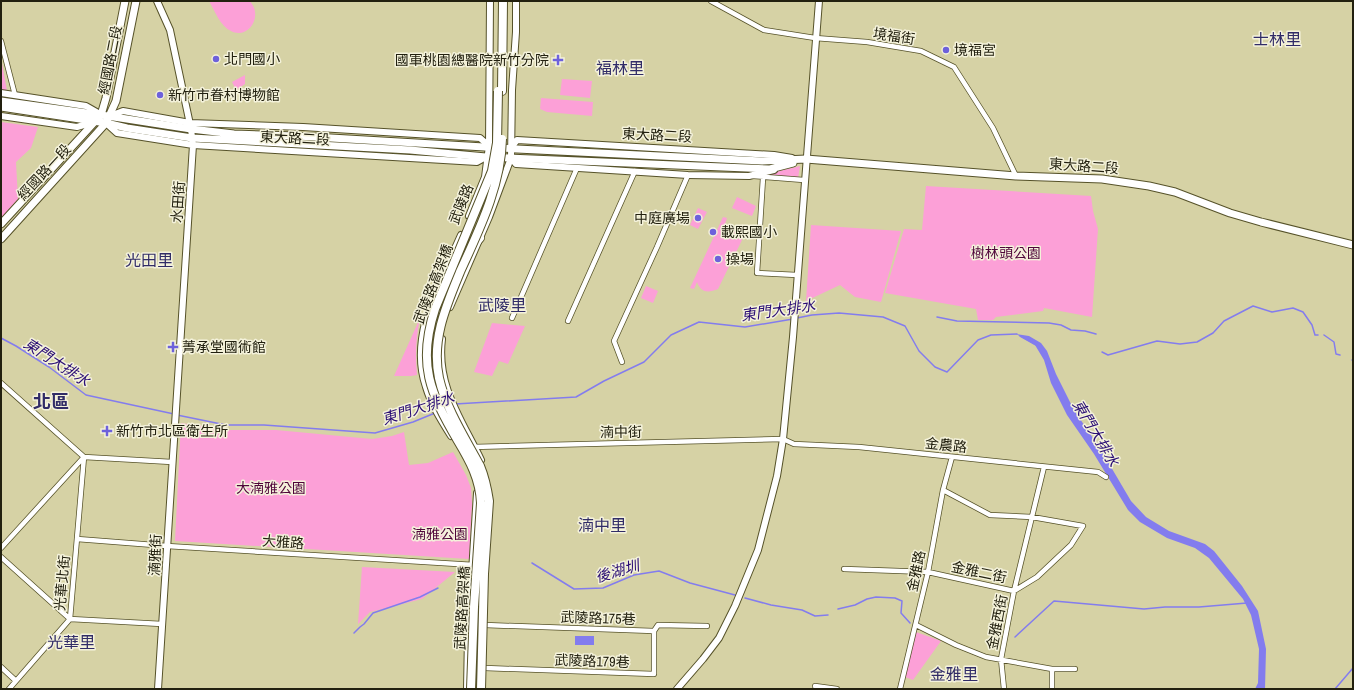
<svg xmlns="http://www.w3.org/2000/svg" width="1354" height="690" font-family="'Archivo Narrow','Noto Sans TC',sans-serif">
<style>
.green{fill:#fca0d7}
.water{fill:#837cee}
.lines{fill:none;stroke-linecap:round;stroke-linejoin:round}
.stream{stroke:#837cee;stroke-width:1.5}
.minor-casing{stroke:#565229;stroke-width:6}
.tertiary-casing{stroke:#565229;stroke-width:8}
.secondary-casing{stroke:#565229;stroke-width:9}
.primary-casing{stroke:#565229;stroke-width:9}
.trunk-casing{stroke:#565229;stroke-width:10}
.minor{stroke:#fff;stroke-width:4.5}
.tertiary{stroke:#fff;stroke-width:6}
.secondary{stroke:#fff;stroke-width:7}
.primary{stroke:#fff;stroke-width:7}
.trunk{stroke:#fff;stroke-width:8}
.trunk-bridge-casing{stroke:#565229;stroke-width:10;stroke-linecap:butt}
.trunk-bridge{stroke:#fff;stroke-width:8}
.poi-dot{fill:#6d61db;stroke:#f4f2db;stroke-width:1.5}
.labels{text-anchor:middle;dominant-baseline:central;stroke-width:3;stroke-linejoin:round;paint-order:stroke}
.street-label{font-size:14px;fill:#22200f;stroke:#f4f2db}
.poi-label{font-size:14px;fill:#22200f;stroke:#f4f2db;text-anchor:start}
.park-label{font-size:14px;fill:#4f043a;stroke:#f4f2db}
.water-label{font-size:15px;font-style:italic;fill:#2a0d75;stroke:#f4f2db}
.quarter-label{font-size:16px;fill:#312c67;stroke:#f4f2db}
.district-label{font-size:18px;font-weight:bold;fill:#312c67;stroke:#f4f2db}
</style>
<rect width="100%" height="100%" fill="#d6d2a5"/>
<path class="green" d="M209,1H250C252,4 255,8 255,12C257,25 244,38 231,31C220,26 215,11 209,1Z
M1,58L7,91L1,90Z
M245,75V84L236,90L232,82Z
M562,79L592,81L590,98L560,95Z
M541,98L593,102L592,116L547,112L540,109Z
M1,122L38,127L31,148L16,162L18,199L1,218Z
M800,166L798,178L763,175Z
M926,186L1091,196L1093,211L1098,229L1092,317L1044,308L1043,311L996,317L993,320H978L976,309L885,293L904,229L922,230Z
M737,197L756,206L752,216L732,208Z
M698,208L707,212L698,229L690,225Z
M723,217L727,218L724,227H734L739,231L742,240L718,289C708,293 701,293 697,282L694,289L690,288Z
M811,225L901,231L881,302L855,297L840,285L806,301Z
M646,286L658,291L653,303L641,298Z
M420,318C416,337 415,355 417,375L411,376H394Z
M492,323L525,326L508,364L499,361L492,376L474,372Z
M181,423L227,430H276L372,439L392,436L404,432L409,465L428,463L453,452L466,475L471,488L472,504L469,559L175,541Z
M362,567L455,572L422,599L370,612L358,624Z
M916,632L941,641L913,680L905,677Z"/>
<path class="water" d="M1016,334L1029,336L1041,343L1047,351L1056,374L1074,410L1101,450L1131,501L1146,517L1169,531L1205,544L1214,551L1242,586L1258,611L1266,649L1265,689H1255L1258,683L1259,649L1251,615L1243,599L1209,558L1195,548L1167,538L1140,522L1128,510L1094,454L1067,415L1051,383L1044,360L1035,345Z
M575,636H594V645H575Z"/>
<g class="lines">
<path class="stream" d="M937,317L957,321L1049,323L1061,325L1071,330L1085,331L1096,334
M797,318L812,315L839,313L883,317L905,326L919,351L935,367L947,372L978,340L991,335L1017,334
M1324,335L1334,342L1336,354L1340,355
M1020,336L1036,345
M1,338L16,346L49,367L86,395L174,414
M1102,352L1108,355L1157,341L1180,344L1197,342L1213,333L1224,321L1253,306L1272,312L1293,308L1303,312L1312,325L1315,335H1318
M1352,360H1353
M455,404L576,397L604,381L644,362L671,335L699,322L745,327L793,319
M177,415L226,425H264L375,433L413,422L435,413
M532,563L574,589L603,588L634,575L659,571L690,583L735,595
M745,598L771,605L802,610L815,616L828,615
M838,609L855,605L867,599L876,597L895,598L902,601L901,613L910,623
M354,633L360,627L364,624L373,613L420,597L438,588
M1015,637L1054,601L1144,609L1165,607H1199L1247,603
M1335,689L1353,668"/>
<g class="minor-casing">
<path id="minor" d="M711,1L764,30L815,38L867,42L921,51L954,67L993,128L1016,176
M1,41L15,95
M753,176L804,180
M763,178L757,273L797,275
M512,318L577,168
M568,321L635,171
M622,362L614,341L657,247L688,175
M1,383L84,457L172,462
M473,447L783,439L794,444L859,447L1098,472L1106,477
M77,539L167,546L474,565
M1,548L84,457
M1,557L70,619L162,624
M844,569L928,572L1014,591L1037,577L1071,545L1083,526L1032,517L990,515L943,490
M485,625L654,631L658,625L707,626
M916,625L956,645L986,657L1052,669H1075
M1,667L16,681
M485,668L654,674V631
M1052,669V689
M815,686L837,689
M9,689L70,619L84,457
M900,689L928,572L943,490L952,457
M1004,689L1001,659L1014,591L1044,467"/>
</g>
<g class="tertiary-casing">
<path id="tertiary" d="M157,1L170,30L191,129L193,145L158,689
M1,93L86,106L100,114
M1,116L77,127L94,122
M110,116L123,111L190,123L303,127L480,138L489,146
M106,123L117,133L193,145L477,162L486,157
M511,148L517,140L774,155L792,158
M511,158L516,164L688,175L749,176L774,170
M469,216L485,177L489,146L490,1
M450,307L489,217L511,158L512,90L516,32V1
M442,339C436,386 462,420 481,460
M451,436C441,420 431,404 426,387C408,335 441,281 461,235
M467,689L468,635L477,493
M677,689L703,659L719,638L735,606L758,550L777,476L783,439L793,337L819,1"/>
</g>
<g class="secondary-casing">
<path id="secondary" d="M1,101L101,115L191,129L234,134L297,136L517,149L762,161L806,159L1016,176L1102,179L1149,186L1175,192L1230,213L1261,222L1353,245
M1,107L106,123L127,128L192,138L410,150L486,157L770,169L793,163"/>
</g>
<g class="primary-casing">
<path id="primary" d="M1,224L101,115L106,98L125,1
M1,239L106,123L116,101L136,1"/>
</g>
<g class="trunk-casing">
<path id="trunk" d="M502,91L503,1
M434,329L439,312L462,258L480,238
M476,689L479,605L482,592"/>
</g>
<use href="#minor" class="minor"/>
<use href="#tertiary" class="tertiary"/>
<use href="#secondary" class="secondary"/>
<use href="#primary" class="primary"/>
<use href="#trunk" class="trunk"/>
<g class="trunk-bridge-casing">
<path id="trunk-bridge" d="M471,689L474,607L481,503C480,479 470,461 458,441C430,393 417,364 435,309L492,171L497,143L498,91
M481,689L484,574L489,501C487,488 485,478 480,466C465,438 446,409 439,378C431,340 446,306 460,272C479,230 501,186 502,139"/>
</g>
<use href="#trunk-bridge" class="trunk-bridge"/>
</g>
<g class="poi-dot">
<circle cx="946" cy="50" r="4"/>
<circle cx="216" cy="59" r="4"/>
<path d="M556 54h4v4h4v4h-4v4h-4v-4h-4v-4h4z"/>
<circle cx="160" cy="95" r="4"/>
<circle cx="698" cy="218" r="4"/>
<circle cx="713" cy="232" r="4"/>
<circle cx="718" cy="259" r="4"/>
<path d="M171 341h4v4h4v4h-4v4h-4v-4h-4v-4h4z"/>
<path d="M105 425h4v4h4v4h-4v4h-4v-4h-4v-4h4z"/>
</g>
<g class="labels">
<g class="street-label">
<text transform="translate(894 36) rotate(9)">境福街</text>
<text transform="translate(110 60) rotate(-79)">經國路二段</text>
<text transform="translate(657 135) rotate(3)">東大路二段</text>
<text transform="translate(295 138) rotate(3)">東大路二段</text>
<text transform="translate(1084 166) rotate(4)">東大路二段</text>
<text transform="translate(44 172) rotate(-47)">經國路一段</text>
<text transform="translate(178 202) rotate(-86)">水田街</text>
<text transform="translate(461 204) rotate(-68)">武陵路</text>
<text transform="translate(433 284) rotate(-69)">武陵路高架橋</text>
<text transform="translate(621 432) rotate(-1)">湳中街</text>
<text transform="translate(946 445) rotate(6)">金農路</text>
<text transform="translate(283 542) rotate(4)">大雅路</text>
<text transform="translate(155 555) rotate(-87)">湳雅街</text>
<text transform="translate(916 571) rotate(-78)">金雅路</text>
<text transform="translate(979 572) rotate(12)">金雅二街</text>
<text transform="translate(62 583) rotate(-85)">光華北街</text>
<text transform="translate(462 608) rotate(-87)">武陵路高架橋</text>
<text transform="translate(598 618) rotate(2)">武陵路175巷</text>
<text transform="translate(997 622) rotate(-79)">金雅西街</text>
<text transform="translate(592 661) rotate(2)">武陵路179巷</text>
</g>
<g class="poi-label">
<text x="954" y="50">境福宮</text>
<text x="224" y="59">北門國小</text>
<text x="549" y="60" text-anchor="end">國軍桃園總醫院新竹分院</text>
<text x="168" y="95">新竹市眷村博物館</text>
<text x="690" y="218" text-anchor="end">中庭廣場</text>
<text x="721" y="232">載熙國小</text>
<text x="726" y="259">操場</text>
<text x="182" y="347">菁承堂國術館</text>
<text x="116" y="431">新竹市北區衛生所</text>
</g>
<g class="park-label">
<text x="1006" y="253">樹林頭公園</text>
<text x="271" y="488">大湳雅公園</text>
<text x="440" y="534">湳雅公園</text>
</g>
<g class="water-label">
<text transform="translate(778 310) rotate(-8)">東門大排水</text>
<text transform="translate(57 362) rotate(33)">東門大排水</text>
<text transform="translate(418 408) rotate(-18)">東門大排水</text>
<text transform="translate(1096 433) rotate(59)">東門大排水</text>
<text transform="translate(617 571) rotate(-16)">後湖圳</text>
</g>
<g class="quarter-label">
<text x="1277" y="39">士林里</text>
<text x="620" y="68">福林里</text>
<text x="149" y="260">光田里</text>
<text x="502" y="305">武陵里</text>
<text x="602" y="525">湳中里</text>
<text x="71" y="642">光華里</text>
<text x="954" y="674">金雅里</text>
</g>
<g class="district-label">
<text x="51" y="401">北區</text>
</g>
</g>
<rect width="1354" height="690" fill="none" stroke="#22200f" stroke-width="4"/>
</svg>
